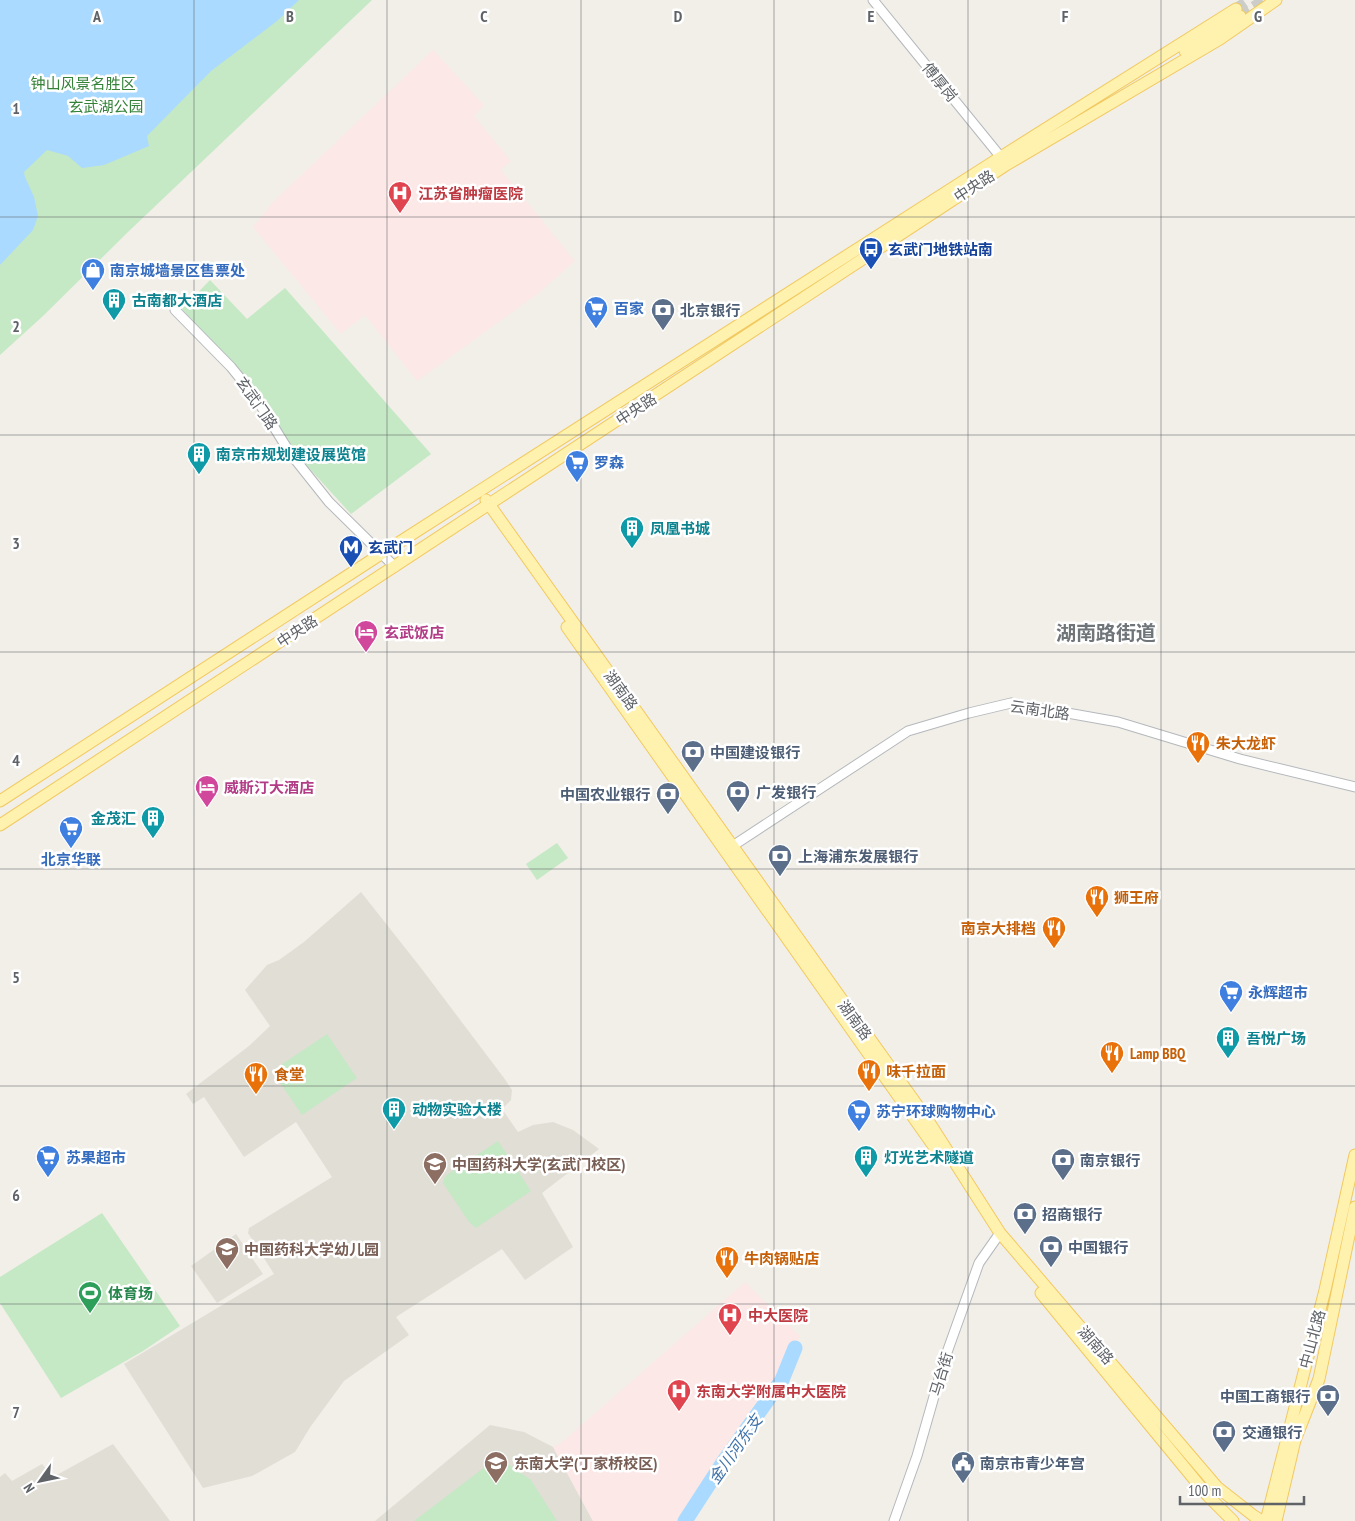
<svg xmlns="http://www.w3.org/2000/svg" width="1355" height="1521" font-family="'PT Sans Narrow','Noto Sans SC',sans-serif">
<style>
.education{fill:#e1ded6}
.medical{fill:#fce8e6}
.green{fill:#c5e8c5}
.water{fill:#aadaff}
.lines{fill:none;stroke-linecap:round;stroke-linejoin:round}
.river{stroke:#aadaff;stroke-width:15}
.major-tunnel{stroke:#ccccc8;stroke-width:11;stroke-dasharray:11 5.5;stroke-linecap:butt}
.minor-casing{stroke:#b5b8bc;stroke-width:11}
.major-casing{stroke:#f2c960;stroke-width:13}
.minor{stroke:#fff;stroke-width:9}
.major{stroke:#fff2af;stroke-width:11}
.grid{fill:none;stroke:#5f6368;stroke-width:1;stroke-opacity:0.55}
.labels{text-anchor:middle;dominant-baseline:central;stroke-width:5;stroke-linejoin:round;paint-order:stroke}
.street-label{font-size:15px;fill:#5f6368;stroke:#fff}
.park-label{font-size:15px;fill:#348238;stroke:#fff}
.health-label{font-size:15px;font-weight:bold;fill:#be3a42;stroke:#fff;text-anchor:start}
.transit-label{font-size:15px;font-weight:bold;fill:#164399;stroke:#fff;text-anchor:start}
.shop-label{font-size:15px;font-weight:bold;fill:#366cbe;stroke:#fff;text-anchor:start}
.culture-label{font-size:15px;font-weight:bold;fill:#0d838f;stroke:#fff;text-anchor:start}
.service-label{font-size:15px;font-weight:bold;fill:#4e5e75;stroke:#fff;text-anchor:start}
.hotel-label{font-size:15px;font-weight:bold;fill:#b23c85;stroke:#fff;text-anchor:start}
.food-label{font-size:15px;font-weight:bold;fill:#c56008;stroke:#fff;text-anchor:start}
.education-label{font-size:15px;font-weight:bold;fill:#785e54;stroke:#fff;text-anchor:start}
.leisure-label{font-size:15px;font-weight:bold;fill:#27864d;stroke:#fff;text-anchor:start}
.water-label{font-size:16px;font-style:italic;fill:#4174aa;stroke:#fff}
.district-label{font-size:20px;font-weight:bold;fill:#70757a;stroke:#fff}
.grid-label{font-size:16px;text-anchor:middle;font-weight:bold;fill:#5f6368;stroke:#fff;stroke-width:5;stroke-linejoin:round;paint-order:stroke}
</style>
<rect width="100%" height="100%" fill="#f1efe8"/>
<path class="education" d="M361,892L421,968L504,1078L512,1090L511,1100L502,1109L518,1132L533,1125L553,1122L573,1130L599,1149L542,1193L573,1247L525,1280L502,1249L396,1317L409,1335L344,1381L311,1426L295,1452L252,1476L203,1488L124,1364L274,1274L248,1233L249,1228L332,1177L296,1122L244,1157L204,1097L193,1104L186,1094L249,1046L270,1026L245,990L267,965L279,960L304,942Z
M236,1234L263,1274L217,1303L191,1266Z
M490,1425L524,1432L553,1447L593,1521H375Z
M113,1444L170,1521H0V1477L5,1473L12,1481L42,1464L53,1477Z"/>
<path class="medical" d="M433,50L484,105L474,116L511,161L501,170L575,261L539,293L417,381L365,315L341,334L253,227L273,202Z
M745,1282L800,1336L782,1380L686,1521H593L553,1447L561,1443Z"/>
<path class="green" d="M0,0H372L129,231L43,316L0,355Z
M210,280L247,319L285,288L431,454L351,514L298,456L259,394L182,309Z
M557,843L568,858L537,880L526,864Z
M327,1034L357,1078L302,1115L272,1071Z
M498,1141L531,1191L476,1228L469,1222L443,1183L445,1176Z
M102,1213L180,1326L143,1351L61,1398L0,1303V1277Z
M498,1457L531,1480L557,1521H414Z"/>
<path class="water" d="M0,0H299L277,21L211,71L147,136L149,146L104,165L82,168L68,156L47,150L24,172L25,177L34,197L38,216L33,230L0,265Z"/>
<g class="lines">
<path class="river" d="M685,1521L724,1461L782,1380L795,1348"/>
<path class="major-tunnel" d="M1236,9L1249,0
M1240,16L1264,0"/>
<g class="minor-casing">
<path id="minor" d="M873,0L1004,161
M175,310L231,367L256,398L290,453L329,502L395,567
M728,849L908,731L969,713L1011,703L1118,722L1240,759L1355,787
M894,1521L917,1456L945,1358L979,1263L1000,1233"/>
</g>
<g class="major-casing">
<path id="major" d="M1185,51L1240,16
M486,500L927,1119L1000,1233L1217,1487L1254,1516L1262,1521
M567,627L940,1155
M0,801L381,554L1001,157L1236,9
M0,825L1006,165L1220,39L1276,0
M1041,1293L1208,1496L1233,1521
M1266,1521L1325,1290L1355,1155
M1276,1521L1295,1440L1319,1379L1355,1207"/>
</g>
<use href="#minor" class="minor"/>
<use href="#major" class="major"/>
</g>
<path class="grid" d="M194,0V1521M387,0V1521M581,0V1521M774,0V1521M968,0V1521M1161,0V1521M0,217H1355M0,435H1355M0,652H1355M0,869H1355M0,1086H1355M0,1304H1355"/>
<defs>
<g id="hospital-pin" transform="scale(1.25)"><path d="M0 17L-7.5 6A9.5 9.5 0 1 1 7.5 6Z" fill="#e0444e" stroke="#fff"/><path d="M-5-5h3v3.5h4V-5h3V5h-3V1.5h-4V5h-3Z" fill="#fff"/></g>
<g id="bus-pin" transform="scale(1.25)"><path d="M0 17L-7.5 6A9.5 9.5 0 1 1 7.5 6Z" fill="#1a4fb4" stroke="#fff"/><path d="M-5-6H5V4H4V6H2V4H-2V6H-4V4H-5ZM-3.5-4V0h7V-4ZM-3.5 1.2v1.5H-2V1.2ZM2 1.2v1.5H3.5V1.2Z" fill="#fff"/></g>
<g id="shop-pin" transform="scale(1.25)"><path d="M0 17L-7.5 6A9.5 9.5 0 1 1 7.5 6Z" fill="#3f7fe0" stroke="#fff"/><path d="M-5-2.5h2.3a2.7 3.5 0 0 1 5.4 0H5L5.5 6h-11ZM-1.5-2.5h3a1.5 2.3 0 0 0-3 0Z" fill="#fff"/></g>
<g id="building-pin" transform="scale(1.25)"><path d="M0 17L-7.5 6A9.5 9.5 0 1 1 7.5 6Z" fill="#0f9aa8" stroke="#fff"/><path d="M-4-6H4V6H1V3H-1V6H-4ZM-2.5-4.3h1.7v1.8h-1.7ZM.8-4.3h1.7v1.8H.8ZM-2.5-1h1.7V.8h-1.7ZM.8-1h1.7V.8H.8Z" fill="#fff"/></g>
<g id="supermarket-pin" transform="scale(1.25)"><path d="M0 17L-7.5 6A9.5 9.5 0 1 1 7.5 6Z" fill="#3f7fe0" stroke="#fff"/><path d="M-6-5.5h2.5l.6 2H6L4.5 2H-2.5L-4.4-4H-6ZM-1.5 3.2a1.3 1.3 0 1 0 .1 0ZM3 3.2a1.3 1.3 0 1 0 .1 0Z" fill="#fff"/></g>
<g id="bank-pin" transform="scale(1.25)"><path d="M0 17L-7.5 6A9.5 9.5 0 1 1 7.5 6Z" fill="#5c6f8a" stroke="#fff"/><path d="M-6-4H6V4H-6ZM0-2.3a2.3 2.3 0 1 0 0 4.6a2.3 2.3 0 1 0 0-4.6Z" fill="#fff"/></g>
<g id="metro-pin" transform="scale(1.25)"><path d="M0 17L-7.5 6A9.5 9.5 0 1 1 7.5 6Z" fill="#1a4fb4" stroke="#fff"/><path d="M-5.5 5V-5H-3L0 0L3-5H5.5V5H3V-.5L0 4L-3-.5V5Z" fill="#fff"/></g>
<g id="hotel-pin" transform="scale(1.25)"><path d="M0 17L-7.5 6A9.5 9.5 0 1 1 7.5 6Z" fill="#d1479c" stroke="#fff"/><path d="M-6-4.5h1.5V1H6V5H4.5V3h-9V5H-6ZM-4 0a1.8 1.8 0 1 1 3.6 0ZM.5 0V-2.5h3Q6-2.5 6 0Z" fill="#fff"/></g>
<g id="restaurant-pin" transform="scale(1.25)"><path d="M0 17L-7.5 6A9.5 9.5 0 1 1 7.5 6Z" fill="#e8710a" stroke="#fff"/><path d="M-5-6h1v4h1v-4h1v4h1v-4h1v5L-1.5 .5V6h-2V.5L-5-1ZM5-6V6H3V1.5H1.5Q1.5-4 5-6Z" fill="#fff"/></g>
<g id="university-pin" transform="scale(1.25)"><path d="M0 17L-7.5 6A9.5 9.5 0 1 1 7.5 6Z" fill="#8d6e63" stroke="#fff"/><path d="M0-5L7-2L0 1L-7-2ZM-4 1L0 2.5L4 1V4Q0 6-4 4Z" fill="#fff"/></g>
<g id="school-pin" transform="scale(1.25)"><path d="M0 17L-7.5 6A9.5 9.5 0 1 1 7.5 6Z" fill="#8d6e63" stroke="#fff"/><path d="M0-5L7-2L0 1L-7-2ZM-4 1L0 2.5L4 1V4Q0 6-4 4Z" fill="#fff"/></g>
<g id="stadium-pin" transform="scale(1.25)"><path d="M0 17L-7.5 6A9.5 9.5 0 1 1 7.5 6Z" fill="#2e9e5b" stroke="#fff"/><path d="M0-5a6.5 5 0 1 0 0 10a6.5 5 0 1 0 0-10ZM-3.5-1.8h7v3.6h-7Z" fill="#fff"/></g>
<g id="civic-pin" transform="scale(1.25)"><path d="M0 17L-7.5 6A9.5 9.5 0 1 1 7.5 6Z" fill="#5c6f8a" stroke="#fff"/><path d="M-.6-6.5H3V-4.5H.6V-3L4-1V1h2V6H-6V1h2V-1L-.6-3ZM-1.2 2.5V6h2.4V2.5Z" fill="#fff"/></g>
</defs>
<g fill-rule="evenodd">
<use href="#hospital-pin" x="400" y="193"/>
<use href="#bus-pin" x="871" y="249"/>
<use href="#shop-pin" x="93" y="270"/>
<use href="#building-pin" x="114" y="300"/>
<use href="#supermarket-pin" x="596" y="308"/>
<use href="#bank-pin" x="663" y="310"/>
<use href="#building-pin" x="199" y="454"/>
<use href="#supermarket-pin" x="577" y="462"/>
<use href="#building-pin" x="632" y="528"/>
<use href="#metro-pin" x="351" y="547"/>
<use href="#hotel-pin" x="366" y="632"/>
<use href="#restaurant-pin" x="1198" y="743"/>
<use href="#bank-pin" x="693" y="752"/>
<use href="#hotel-pin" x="207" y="787"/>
<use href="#bank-pin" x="738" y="792"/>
<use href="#bank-pin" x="668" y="794"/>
<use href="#building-pin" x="153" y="818"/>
<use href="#supermarket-pin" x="71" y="828"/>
<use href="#bank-pin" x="780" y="856"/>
<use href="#restaurant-pin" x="1097" y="897"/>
<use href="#restaurant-pin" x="1054" y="928"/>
<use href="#supermarket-pin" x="1231" y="992"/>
<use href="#building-pin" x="1228" y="1038"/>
<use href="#restaurant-pin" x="1112" y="1053"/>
<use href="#restaurant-pin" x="869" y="1071"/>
<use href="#restaurant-pin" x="256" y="1074"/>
<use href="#building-pin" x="394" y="1109"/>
<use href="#supermarket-pin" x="859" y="1111"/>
<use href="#supermarket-pin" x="48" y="1157"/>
<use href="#building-pin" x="866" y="1157"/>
<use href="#bank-pin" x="1063" y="1160"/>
<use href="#university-pin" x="435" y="1164"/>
<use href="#bank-pin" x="1025" y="1214"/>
<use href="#bank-pin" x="1051" y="1247"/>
<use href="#school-pin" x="227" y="1249"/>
<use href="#restaurant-pin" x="727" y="1258"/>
<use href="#stadium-pin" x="90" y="1293"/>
<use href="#hospital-pin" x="730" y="1315"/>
<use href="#hospital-pin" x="679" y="1391"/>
<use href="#bank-pin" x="1328" y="1396"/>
<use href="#bank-pin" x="1224" y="1432"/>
<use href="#university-pin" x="496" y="1463"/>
<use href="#civic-pin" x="963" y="1463"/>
</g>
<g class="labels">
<g class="street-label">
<text transform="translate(940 82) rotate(51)">傅厚岗</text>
<text transform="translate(974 186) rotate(-33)">中央路</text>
<text transform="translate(257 403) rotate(55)">玄武门路</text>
<text transform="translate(636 409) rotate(-33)">中央路</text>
<text transform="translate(297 631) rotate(-33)">中央路</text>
<text transform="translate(621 690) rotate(54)">湖南路</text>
<text transform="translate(1040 710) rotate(8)">云南北路</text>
<text transform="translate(855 1020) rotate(54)">湖南路</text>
<text transform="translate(1312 1339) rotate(-75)">中山北路</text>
<text transform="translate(1096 1345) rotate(49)">湖南路</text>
<text transform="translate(941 1374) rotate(-73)">马台街</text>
</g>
<g class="park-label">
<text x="83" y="83">钟山风景名胜区</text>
<text x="106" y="106">玄武湖公园</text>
</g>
<g class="health-label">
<text x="418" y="193">江苏省肿瘤医院</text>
<text x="748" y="1315">中大医院</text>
<text x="696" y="1391">东南大学附属中大医院</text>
</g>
<g class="transit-label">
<text x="888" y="249">玄武门地铁站南</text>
<text x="368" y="547">玄武门</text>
</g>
<g class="shop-label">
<text x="110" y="270">南京城墙景区售票处</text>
<text x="614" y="308">百家</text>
<text x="594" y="462">罗森</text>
<text x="71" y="859" text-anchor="middle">北京华联</text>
<text x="1248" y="992">永辉超市</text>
<text x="876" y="1111">苏宁环球购物中心</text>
<text x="66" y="1157">苏果超市</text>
</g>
<g class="culture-label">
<text x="132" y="300">古南都大酒店</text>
<text x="216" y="454">南京市规划建设展览馆</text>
<text x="650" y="528">凤凰书城</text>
<text x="136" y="818" text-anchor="end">金茂汇</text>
<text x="1246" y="1038">吾悦广场</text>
<text x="412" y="1109">动物实验大楼</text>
<text x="884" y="1157">灯光艺术隧道</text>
</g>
<g class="service-label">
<text x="680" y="310">北京银行</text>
<text x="710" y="752">中国建设银行</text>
<text x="756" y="792">广发银行</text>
<text x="650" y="794" text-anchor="end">中国农业银行</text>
<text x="798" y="856">上海浦东发展银行</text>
<text x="1080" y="1160">南京银行</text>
<text x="1042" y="1214">招商银行</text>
<text x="1068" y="1247">中国银行</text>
<text x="1310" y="1396" text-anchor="end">中国工商银行</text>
<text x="1242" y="1432">交通银行</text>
<text x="980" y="1463">南京市青少年宫</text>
</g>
<g class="hotel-label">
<text x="384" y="632">玄武饭店</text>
<text x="224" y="787">威斯汀大酒店</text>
</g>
<g class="food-label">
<text x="1216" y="743">朱大龙虾</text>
<text x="1114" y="897">狮王府</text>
<text x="1036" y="928" text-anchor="end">南京大排档</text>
<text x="1130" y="1053">Lamp BBQ</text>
<text x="886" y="1071">味千拉面</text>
<text x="274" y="1074">食堂</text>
<text x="744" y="1258">牛肉锅贴店</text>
</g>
<g class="education-label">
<text x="452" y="1164">中国药科大学(玄武门校区)</text>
<text x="244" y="1249">中国药科大学幼儿园</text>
<text x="514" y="1463">东南大学(丁家桥校区)</text>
</g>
<g class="leisure-label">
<text x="108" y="1293">体育场</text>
</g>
<g class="water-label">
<text transform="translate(735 1449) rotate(-55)">金川河东支</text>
</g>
<g class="district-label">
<text x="1106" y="633">湖南路街道</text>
</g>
</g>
<g class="grid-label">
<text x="97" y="22">A</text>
<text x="290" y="22">B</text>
<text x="484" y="22">C</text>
<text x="678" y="22">D</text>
<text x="871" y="22">E</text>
<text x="1065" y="22">F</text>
<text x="1258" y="22">G</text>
<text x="16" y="114">1</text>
<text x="16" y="332">2</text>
<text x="16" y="549">3</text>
<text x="16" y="766">4</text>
<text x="16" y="983">5</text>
<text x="16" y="1201">6</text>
<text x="16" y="1418">7</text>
</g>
<g transform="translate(40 1481) rotate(237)" stroke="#ffffff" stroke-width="4" paint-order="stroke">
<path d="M0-4L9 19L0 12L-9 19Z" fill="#5f6368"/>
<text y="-8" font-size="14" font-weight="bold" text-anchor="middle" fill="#5f6368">N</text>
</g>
<path d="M1180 1496v8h124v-8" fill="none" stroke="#5f6368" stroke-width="2.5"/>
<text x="1188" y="1496" font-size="15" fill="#5f6368" stroke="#ffffff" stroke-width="4" paint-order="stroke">100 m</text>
</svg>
